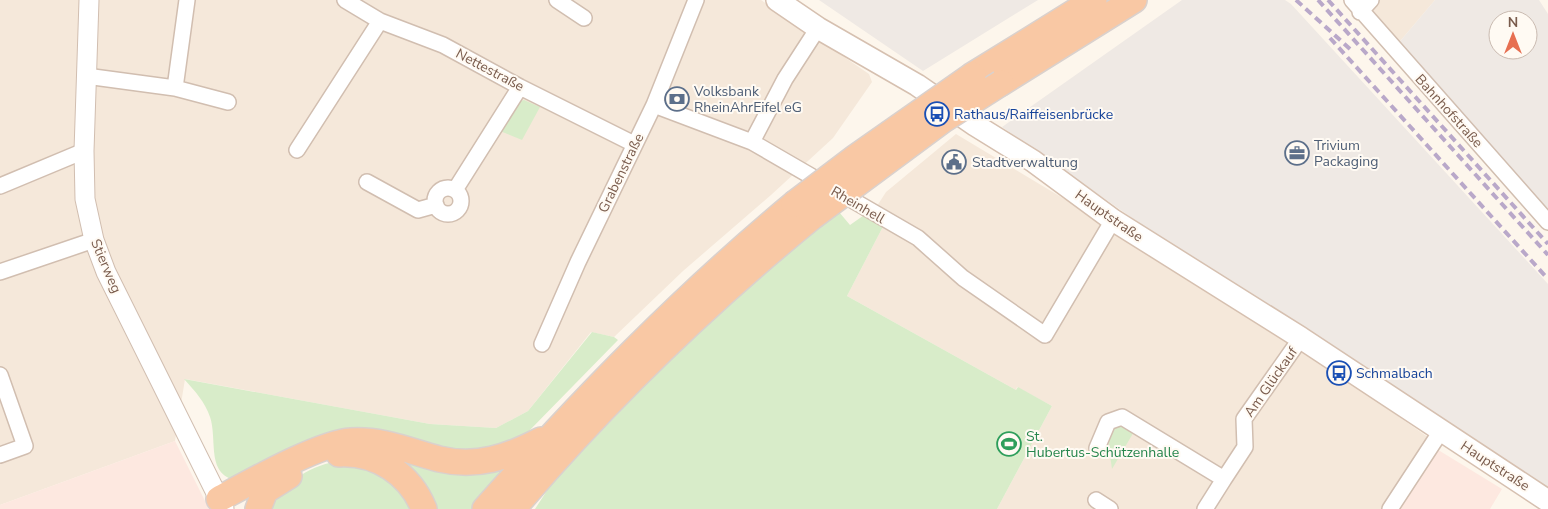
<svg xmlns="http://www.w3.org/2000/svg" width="1548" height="509" font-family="'Nunito Sans',sans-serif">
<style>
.residential{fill:#f5e8da}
.commercial{fill:#fde8e0}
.industrial{fill:#efe9e4;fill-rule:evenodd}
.green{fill:#d8ecc9}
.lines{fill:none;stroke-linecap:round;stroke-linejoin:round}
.minor-casing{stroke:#d1beb0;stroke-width:18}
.tertiary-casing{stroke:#d1beb0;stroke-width:21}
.secondary-casing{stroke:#d6c0b0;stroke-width:24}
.trunk-casing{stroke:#dad1cd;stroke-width:28}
.minor{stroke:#fff;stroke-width:15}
.tertiary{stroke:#fff;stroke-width:19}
.secondary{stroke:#fff;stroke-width:21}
.trunk{stroke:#f9c8a4;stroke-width:25}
.rail{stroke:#b9a8c9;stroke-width:4;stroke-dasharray:8 5;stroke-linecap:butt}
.trunk-bridge-casing{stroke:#dad1cd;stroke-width:28;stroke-linecap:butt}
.trunk-bridge{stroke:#f9c8a4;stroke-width:25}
.labels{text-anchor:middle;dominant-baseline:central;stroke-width:4;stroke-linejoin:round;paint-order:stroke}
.street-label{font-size:14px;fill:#7a5c4d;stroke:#fffaf3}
.service-label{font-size:14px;fill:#4e5e75;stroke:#fffaf3;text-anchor:start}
.transit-label{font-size:14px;fill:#164399;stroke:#fffaf3;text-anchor:start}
.leisure-label{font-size:14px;fill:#27864d;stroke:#fffaf3;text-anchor:start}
</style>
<rect width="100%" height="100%" fill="#fdf6ec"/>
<path class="residential" d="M0,0H761L869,74L872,82L833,138L771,195L683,271L614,337L591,332L528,411L496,428L430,424L185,379L175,441L0,505Z
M1358,0H1435L1396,46Z
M956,134L1101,221L1191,282L1318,360L1432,440L1386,509H997L1052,406L1017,387L1016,390L847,296L889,215L877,206L886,192Z"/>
<path class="commercial" d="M175,441L209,509H0V505Z
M1435,448L1502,489L1490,509H1397Z"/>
<path class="industrial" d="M819,0H1038L923,71Z
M1182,0H1285L1291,4L1548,284V491L1135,220L1002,127Z
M1435,0H1539L1548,14V218L1396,46ZM1498,20H1528V50H1498Z"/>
<path class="green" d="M524,100L540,107L522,140L500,131L517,102Z
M877,206L889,215L847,296L1016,390L1018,387L1052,406L997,509H535L552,483L691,337L761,271L839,212L850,225Z
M592,332L614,337L618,340L528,432L510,444L462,453L392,436L239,481C205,476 218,441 210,417C205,402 195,391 184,379L430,424L496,428L528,411Z
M1120,423L1135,430L1112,469C1110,451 1102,433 1120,423Z
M367,447L514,458L479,509H429Z
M338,461L391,476L415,509H265C289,484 301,468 338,461Z"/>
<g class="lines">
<g class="minor-casing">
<path id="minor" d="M345,0L380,21L443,45L520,87L634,144
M557,0L584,18
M1352,0L1548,222
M1360,12L1371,0
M86,76L175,88L228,102
M175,88L187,0
M654,105L752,142L918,238L963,278L1045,335L1113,220
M752,142L785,79L818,28
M297,150L380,21
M367,182L418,210L436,205
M0,186L84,151
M435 201a13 13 0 1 1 26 0a13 13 0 1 1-26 0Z
M455,190L520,87
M0,272L94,240
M542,344L578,262L654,105L696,0
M0,375L25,446L0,455
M1097,448L1108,422L1122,417L1224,479L1245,447L1244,419L1301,338
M1096,500L1110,509
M1205,509L1224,479
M1390,509L1441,431"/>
</g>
<g class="tertiary-casing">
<path id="tertiary" d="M89,0L84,151L85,199L94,240L106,272L224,509"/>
</g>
<g class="secondary-casing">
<path id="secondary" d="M777,0L818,28L917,85L975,125L1033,161L1113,220L1301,338L1548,501"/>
</g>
<g class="trunk-casing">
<path id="trunk" d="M973,75L1094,0
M1001,83L1134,0
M339,454C377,452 410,474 424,509
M219,499C249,483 319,443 351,441C382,439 409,451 439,459C477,468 508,457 541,440
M258,509L265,491L289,476
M485,509C583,399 681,298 794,204
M513,509C604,402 703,306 812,217"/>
</g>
<use href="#minor" class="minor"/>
<use href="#tertiary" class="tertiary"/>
<use href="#secondary" class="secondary"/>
<use href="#trunk" class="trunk"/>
<path class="rail" d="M1296,0L1350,49
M1318,0L1548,255
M1328,0L1548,244
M1330,38L1548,279"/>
<g class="trunk-bridge-casing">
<path id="trunk-bridge" d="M794,204L856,157L973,75
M812,217L943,120L1001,83"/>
</g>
<use href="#trunk-bridge" class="trunk-bridge"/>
</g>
<defs>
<g id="bank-ring" transform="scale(1.25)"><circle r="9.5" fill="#fffaf3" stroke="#5c6f8a" stroke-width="1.5"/><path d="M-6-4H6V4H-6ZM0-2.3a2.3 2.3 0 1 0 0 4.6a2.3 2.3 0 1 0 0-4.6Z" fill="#5c6f8a"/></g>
<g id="bus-ring" transform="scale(1.25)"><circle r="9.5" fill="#fffaf3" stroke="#1a4fb4" stroke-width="1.5"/><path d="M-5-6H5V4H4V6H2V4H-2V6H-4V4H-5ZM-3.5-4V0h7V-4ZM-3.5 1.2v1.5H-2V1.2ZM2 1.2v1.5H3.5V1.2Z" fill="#1a4fb4"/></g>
<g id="office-ring" transform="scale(1.25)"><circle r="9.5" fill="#fffaf3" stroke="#5c6f8a" stroke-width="1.5"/><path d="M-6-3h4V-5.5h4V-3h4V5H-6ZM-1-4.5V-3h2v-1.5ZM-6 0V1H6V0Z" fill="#5c6f8a"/></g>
<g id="civic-ring" transform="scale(1.25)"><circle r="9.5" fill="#fffaf3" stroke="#5c6f8a" stroke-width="1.5"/><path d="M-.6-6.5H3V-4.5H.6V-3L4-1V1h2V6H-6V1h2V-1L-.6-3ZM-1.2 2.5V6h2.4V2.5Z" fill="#5c6f8a"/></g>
<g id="stadium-ring" transform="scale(1.25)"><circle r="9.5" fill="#fffaf3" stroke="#2e9e5b" stroke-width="1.5"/><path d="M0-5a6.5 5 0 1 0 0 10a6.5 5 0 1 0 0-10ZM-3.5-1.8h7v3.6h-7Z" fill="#2e9e5b"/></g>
</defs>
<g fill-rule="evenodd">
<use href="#bank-ring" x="677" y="99"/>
<use href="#bus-ring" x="937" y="114"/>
<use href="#office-ring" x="1297" y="153"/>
<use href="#civic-ring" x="954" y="162"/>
<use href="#bus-ring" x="1339" y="373"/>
<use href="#stadium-ring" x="1009" y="444"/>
</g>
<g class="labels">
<g class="street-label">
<text transform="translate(490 70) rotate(28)">Nettestraße</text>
<text transform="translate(1449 111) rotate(48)">Bahnhofstraße</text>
<text transform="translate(621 173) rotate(-64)">Grabenstraße</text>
<text transform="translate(858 205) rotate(30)">Rheinhell</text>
<text transform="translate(1109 216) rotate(35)">Hauptstraße</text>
<text transform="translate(106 266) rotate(67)">Stierweg</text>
<text transform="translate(1271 382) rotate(-55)">Am Glückauf</text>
<text transform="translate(1495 466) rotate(33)">Hauptstraße</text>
</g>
<g class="service-label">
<text x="694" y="91">Volksbank<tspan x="694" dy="16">RheinAhrEifel eG</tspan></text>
<text x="1314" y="145">Trivium<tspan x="1314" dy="16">Packaging</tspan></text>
<text x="972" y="162">Stadtverwaltung</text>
</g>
<g class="transit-label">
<text x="954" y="114">Rathaus/Raiffeisenbrücke</text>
<text x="1356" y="373">Schmalbach</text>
</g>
<g class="leisure-label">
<text x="1026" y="436">St.<tspan x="1026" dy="16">Hubertus-Schützenhalle</tspan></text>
</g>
</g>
<g transform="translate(1513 35)"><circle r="24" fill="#fffaf3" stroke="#cabbb1"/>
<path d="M0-4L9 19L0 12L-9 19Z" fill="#e76f51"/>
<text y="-8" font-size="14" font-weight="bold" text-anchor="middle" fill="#7a5c4d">N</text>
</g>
</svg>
